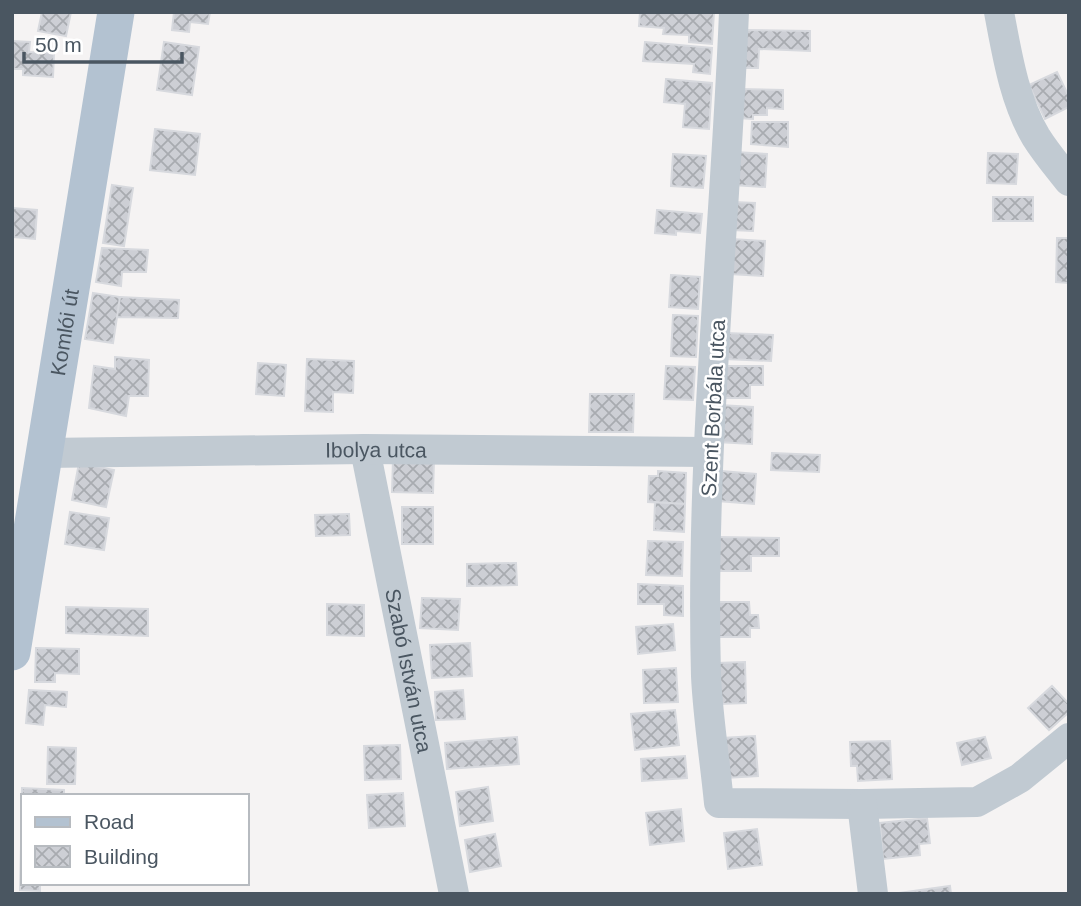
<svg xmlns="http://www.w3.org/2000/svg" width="1081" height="906" font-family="Arial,sans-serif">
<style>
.building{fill:url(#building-cross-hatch);stroke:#d7d9de;stroke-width:2}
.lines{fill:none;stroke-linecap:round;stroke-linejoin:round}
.minor{stroke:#c1cad2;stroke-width:30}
.major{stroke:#b3c2d1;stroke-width:37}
.labels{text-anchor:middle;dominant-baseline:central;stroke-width:5;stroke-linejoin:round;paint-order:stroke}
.street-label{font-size:21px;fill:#4a5661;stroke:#fff}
</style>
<defs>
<pattern id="building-cross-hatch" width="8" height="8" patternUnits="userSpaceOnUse" patternTransform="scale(1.75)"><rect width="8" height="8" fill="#cdcfd5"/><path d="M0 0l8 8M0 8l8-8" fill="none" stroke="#a8abb0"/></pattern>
</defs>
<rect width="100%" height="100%" fill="#f5f3f3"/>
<path class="building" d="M42,12H71L66,36L38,31Z
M174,12H210L208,24L190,22L189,32L172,30Z
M640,12H714L712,44L689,42V35L663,34L664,28L639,26Z
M738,30L810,31V51L759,49L758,68H737Z
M12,41L30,42L29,52L54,53L53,77L23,75V69H12Z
M164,42L199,47L192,95L157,90Z
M645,42L712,48L710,74L693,72L694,64L643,61Z
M1057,72L1069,97V107L1045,119L1029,85Z
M666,79L712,83L709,129L683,127L685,104L664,102Z
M738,89L783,90V109L767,108V115H753V119L737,118Z
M752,122H788V147L751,144Z
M155,129L200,134L195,175L150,170Z
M735,152L767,154L765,187L733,185Z
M988,153L1018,154L1016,184L987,183Z
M673,154L706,156L703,188L671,186Z
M112,185L133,188L124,246L103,243Z
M993,197H1033V221H993Z
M733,202L755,203L753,231L732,230Z
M12,208L37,210L35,239L14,237Z
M657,210L702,214L700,233L676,231V235L655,233Z
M1057,238H1069V283L1056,282Z
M731,239L765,241L763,276L730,274Z
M102,248L148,250L146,272H122L121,286L96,282Z
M671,275L700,277L698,309L669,307Z
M93,293L120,297L113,343L85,339Z
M120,297L179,300L178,318L117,317Z
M673,315L698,316L696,357L671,356Z
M726,333L773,335L771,361L725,359Z
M115,357L149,360L148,396H129L126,416L89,408L94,366L115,369Z
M307,359L354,361L353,393L333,392V412L305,411Z
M258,363L286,365L284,396L256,394Z
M666,366L695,367L693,400L664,399Z
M725,366H763V385H750V398H725Z
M590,394H634L633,432H589Z
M719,405L753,407L752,444L717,442Z
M772,453L820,455L819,472L771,470Z
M393,459L434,460L433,493L392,492Z
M79,463L114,470L106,507L72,500Z
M658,471L686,473L685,504L648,502L649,476H658Z
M721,471L756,474L754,504L718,501Z
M655,502L685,504L684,532L654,530Z
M402,507H433V544H402Z
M70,512L109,518L104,550L65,544Z
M349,514L350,535L316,536L315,515Z
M718,537L779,538V556H751V571H717Z
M648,541L683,542L682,576L646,575Z
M516,563L517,585L467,586V564Z
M638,584L683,586V616L664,615V604H638Z
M422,598L460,599L458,630L420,628Z
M717,602H749L750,615H758L759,628H750V637H717Z
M327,604L364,605V636L327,635Z
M66,607L148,609V636L66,633Z
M673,624L675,650L638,654L636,627Z
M470,643L472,676L432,678L430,645Z
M36,648L79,649V674L55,673V682H35Z
M745,662L746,703L719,704L717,663Z
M676,668L678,702L644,703L643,670Z
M1052,686L1069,704V712L1049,730L1028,708Z
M29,690L67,692L66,707L45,705L43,725L26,723Z
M463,690L465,719L436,720L435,692Z
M675,710L679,745L635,750L631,714Z
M755,736L758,776L725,778L722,738Z
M517,737L519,764L447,769L445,743Z
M985,737L991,758L962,765L957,743Z
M890,741L892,779L858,781L857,766H851L850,742Z
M400,745L401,779L365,780L364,746Z
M48,747L76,748L75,784H47Z
M685,756L687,778L642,781L641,759Z
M488,787L493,821L460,826L456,792Z
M22,788L64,790V796H23L21,820Z
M403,793L405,826L369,828L367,795Z
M681,809L684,841L650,845L646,813Z
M927,818L930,843L919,844L920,855L883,859L880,823Z
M757,829L762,865L728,869L724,833Z
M495,834L501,866L470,872L465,840Z
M21,845L23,883H40V891L20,890Z
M950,886L951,894H892Z"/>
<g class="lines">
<g class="minor">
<path d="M734,12C725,233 700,455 706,676C708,718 715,761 719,803L862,804L977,802L1020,778L1069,738"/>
<path d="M999,12C1007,54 1014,100 1036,137C1046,153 1058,167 1069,181"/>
<path id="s1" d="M365,449L454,894"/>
<path id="s2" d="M44,453L365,449L708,452"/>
<path d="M862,804L873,894"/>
</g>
<path class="major" id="s3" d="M12,652L116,12"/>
</g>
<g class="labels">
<g class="street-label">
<text stroke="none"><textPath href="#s3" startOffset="324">Komlói út</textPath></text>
<text transform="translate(713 408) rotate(-87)">Szent Borbála utca</text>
<text stroke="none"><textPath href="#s2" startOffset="332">Ibolya utca</textPath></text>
<text stroke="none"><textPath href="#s1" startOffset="226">Szabó István utca</textPath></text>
</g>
</g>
<rect width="1081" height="906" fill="none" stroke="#4a5661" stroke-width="28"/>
<rect x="21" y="794" width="228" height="91" fill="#ffffff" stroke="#b7bbc0" stroke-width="2"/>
<rect x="35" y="817" width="35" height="10" fill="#b3c2d1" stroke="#b7bbc0" stroke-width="2"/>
<text x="84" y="829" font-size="21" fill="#4a5661">Road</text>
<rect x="35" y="846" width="35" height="21" fill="url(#building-cross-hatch)" stroke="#b7bbc0" stroke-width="2"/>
<text x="84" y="864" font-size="21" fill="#4a5661">Building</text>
<path d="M24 52v10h158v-10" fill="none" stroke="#4a5661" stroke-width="3.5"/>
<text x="35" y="52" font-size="21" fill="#4a5661" stroke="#ffffff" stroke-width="5" paint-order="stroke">50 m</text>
</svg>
